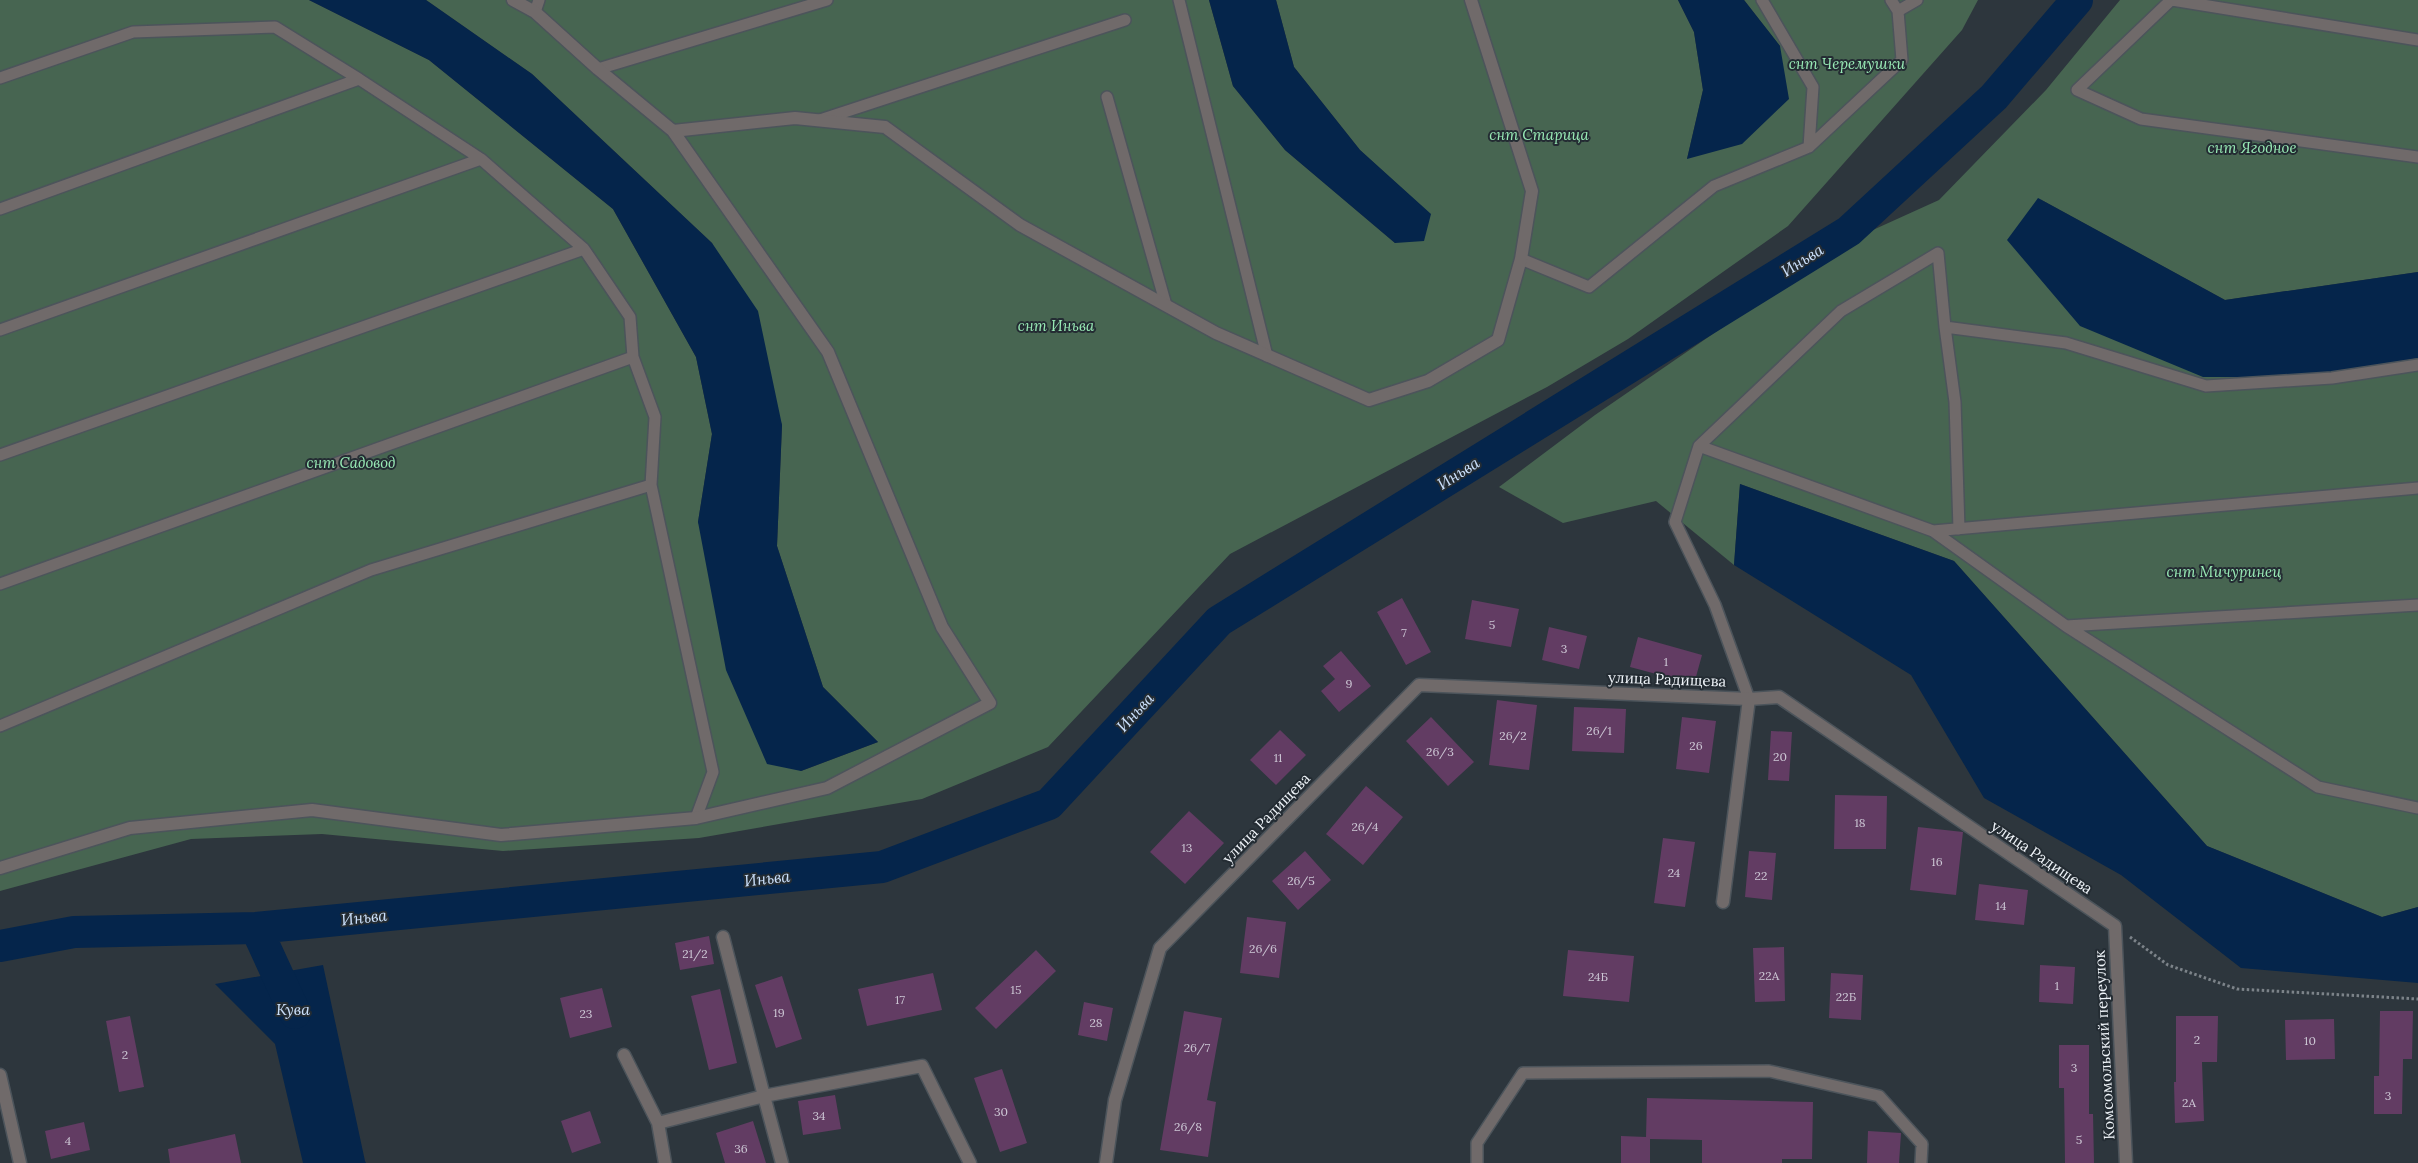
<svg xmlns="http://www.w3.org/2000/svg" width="2418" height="1163" font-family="Lora,serif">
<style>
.green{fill:#476551}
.water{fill:#05254b}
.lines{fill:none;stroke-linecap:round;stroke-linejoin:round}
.river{stroke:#05254b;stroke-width:32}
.building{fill:#623c63}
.lane-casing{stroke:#4c545b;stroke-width:14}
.street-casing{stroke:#4c545b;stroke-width:15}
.path{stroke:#7c8389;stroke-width:3;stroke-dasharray:2.5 2.5;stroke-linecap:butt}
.lane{stroke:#706a6a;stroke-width:11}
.street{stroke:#706a6a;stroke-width:12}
.labels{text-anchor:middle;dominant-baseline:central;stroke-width:4;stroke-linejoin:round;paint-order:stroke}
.number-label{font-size:12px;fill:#ccc6d4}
.park-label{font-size:15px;font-style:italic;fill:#99ebb6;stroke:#242c33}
.street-label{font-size:15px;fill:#eff4f9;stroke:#242c33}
.water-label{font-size:16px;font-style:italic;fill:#cbe0fb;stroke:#242c33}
</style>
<rect width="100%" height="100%" fill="#2d363d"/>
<path class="green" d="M0,0H309L429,60L613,209L696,357L712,434L698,522L801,771L878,742L823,687L777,546L782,425L712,243L532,74L426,0H1209L1233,86L1285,150L1395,243L1430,214L1360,150L1294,67L1276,0H1678L1694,32L1703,90L1687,159L1780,46L1744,0H1978L1962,30L1788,226L1628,339L1547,387L1230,554L1048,747L922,799L699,838L503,851L322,834L191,839L0,891Z
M2120,0H2418V272L2225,300L2038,198L2313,377L2418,358V907L2382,917L2207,846L1954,561L1740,484L1734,565L1656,501L1563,523L1499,487L1595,415L1800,274L1864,234L1939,200L2046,90Z"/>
<path class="water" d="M309,0H426L532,74L712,243L758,311L782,425L777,546L823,687L878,742L801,771L767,764L726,670L698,522L712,434L696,357L613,209L429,60Z
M1209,0H1276L1294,67L1360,150L1431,214L1424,241L1395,243L1285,150L1233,86Z
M1678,0H1744L1780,46L1789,99L1742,144L1687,159L1703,90L1694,32Z
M2038,198L2225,300L2418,272V358L2313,377H2203L2080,326L2007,240Z
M1740,484L1954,561L2207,846L2382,917L2418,907V983L2241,968L2121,875L1984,798L1911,675L1734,565Z
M323,965L365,1161L366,1163H303L275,1044L215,984Z"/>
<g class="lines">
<path class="river" d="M256,928L295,1013
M0,946L74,932L256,928L882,867L1049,804L1219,621L1849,231L1994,97L2077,0"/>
</g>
<path class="building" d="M1402,598L1431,652L1406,665L1377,612Z
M1472,600L1519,609L1511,647L1465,639Z
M1549,627L1587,636L1579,669L1542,660Z
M1638,637L1702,655L1694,684L1630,667Z
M1341,651L1371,686L1339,712L1321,691L1335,679L1323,666Z
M1497,700L1537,705L1529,770L1489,765Z
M1574,707L1626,709L1624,753L1572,751Z
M1431,717L1474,762L1448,786L1406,741Z
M1682,717L1716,721L1709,773L1676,769Z
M1280,730L1306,755L1276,785L1250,760Z
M1771,731L1792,732L1789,781L1768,780Z
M1366,786L1403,817L1363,865L1326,834Z
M1835,795L1887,796L1886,849H1834Z
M1189,811L1224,843L1185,884L1150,852Z
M1918,827L1963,832L1956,895L1910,890Z
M1663,838L1695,842L1685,907L1654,903Z
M1305,851L1331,880L1298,910L1272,881Z
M1749,851L1776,853L1772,900L1745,897Z
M1979,884L2028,890L2024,925L1975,920Z
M1247,917L1286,922L1279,978L1240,973Z
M709,936L714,964L680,970L675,943Z
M1784,947L1785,1001L1755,1002L1753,948Z
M1036,950L1056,971L996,1029L975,1008Z
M1568,950L1634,956L1629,1002L1563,996Z
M2040,965L2075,967L2073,1004L2039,1002Z
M933,973L942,1010L867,1026L858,989Z
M1831,973L1863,975L1861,1020L1829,1018Z
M782,976L802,1039L776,1048L755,985Z
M602,988L612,1027L570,1038L560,998Z
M720,989L737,1063L709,1070L691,996Z
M1084,1002L1113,1008L1107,1041L1078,1035Z
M1184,1011L1222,1018L1207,1100L1216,1102L1208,1157L1160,1150Z
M2380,1011H2413L2412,1059H2403L2402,1114H2374V1076H2379Z
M130,1016L144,1087L119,1092L106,1021Z
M2176,1016H2218L2217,1062H2202L2204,1121L2175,1123L2174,1082H2176Z
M2334,1019L2335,1059L2286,1060L2285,1020Z
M2059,1045H2089V1114H2093L2094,1163H2065L2064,1088H2059Z
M1002,1069L1027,1143L1000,1152L974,1078Z
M835,1095L841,1129L803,1135L798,1101Z
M1647,1098L1813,1102L1812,1159H1782V1163H1702V1140L1650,1139V1163H1621V1136L1646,1137Z
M590,1111L601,1143L572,1153L561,1121Z
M753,1121L766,1163H725L716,1133Z
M84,1122L90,1150L51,1159L45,1131Z
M1868,1131L1901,1133L1899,1163H1867Z
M235,1134L241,1163H170L168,1149Z"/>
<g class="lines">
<g class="lane-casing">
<path id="lane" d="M1179,0L1267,356
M1762,0L1813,87L1809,147
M2171,0L2077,90L2141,119L2418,157
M2172,0L2418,40
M1898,11L1917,0
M535,12L539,0
M598,69L827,0
M0,78L133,32L275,27L359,79
M1107,97L1166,305
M820,120L1125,20
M0,209L359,79L481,159
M1521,259L1589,287L1714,186L1809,147L1902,60L1898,11L1891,0
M0,330L481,159L584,249
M1699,446L1933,531L2066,626L2418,605
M0,455L584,249L630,317L633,357
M1959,529L1955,402L1945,327L2066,343L2206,386L2332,378L2418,365
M1933,531L2418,488
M0,584L633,357L655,417L651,485
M2066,626L2318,787L2418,808
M1749,699L1715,605L1675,522L1699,446L1841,311L1938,253L1945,327
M0,726L371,570L651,485L713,772L696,818
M1477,1163V1143L1523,1073L1769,1071L1879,1096L1922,1144L1921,1163"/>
</g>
<g class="street-casing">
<path id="street" d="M673,131L795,118L885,127L1020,225L1216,333L1369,400L1428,381L1498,340L1521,259L1532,191L1471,0
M0,868L130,828L312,810L501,835L696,818L827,788L990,703L942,627L828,352L673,131L598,69L535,12L513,0
M1723,902L1749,699
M624,1055L658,1123L665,1163
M0,1075L20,1163
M658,1123L764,1096L723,937
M782,1163L764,1096L922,1066L970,1163
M1106,1163L1115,1100L1160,948L1419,685L1749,699L1779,697L2115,926L2126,1163"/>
</g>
<path class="path" d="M2130,937L2168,965L2237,989L2418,999"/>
<use href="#lane" class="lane"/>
<use href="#street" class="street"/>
</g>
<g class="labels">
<g class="number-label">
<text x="1492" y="624">5</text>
<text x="1404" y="632">7</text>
<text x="1564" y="648">3</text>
<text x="1666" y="661">1</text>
<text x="1349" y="683">9</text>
<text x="1599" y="730">26/1</text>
<text x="1513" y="735">26/2</text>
<text x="1696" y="745">26</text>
<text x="1440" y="751">26/3</text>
<text x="1780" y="756">20</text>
<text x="1278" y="757">11</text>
<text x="1860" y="822">18</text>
<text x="1365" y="826">26/4</text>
<text x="1187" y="847">13</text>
<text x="1937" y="861">16</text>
<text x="1674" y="872">24</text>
<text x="1761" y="875">22</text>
<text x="1301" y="880">26/5</text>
<text x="2001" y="905">14</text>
<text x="1263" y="948">26/6</text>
<text x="695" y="953">21/2</text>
<text x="1769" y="975">22А</text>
<text x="1598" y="976">24Б</text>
<text x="2057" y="985">1</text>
<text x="1016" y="989">15</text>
<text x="1846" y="996">22Б</text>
<text x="900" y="999">17</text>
<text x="779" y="1012">19</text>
<text x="586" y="1013">23</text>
<text x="1096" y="1022">28</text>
<text x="2197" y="1039">2</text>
<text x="2310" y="1040">10</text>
<text x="1197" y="1047">26/7</text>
<text x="125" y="1054">2</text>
<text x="2074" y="1067">3</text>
<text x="2388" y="1095">3</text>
<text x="2189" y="1102">2А</text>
<text x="1001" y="1111">30</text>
<text x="819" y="1115">34</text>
<text x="1188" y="1126">26/8</text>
<text x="2079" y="1139">5</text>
<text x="68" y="1140">4</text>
<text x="741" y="1148">36</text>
</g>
<g class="park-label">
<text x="1847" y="63">снт Черемушки</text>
<text x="1539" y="134">снт Старица</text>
<text x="2252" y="147">снт Ягодное</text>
<text x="1056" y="325">снт Иньва</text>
<text x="351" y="462">снт Садовод</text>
<text x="2224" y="571">снт Мичуринец</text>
</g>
<g class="street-label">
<text transform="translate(1667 679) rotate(2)">улица Радищева</text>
<text transform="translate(1266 818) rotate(-46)">улица Радищева</text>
<text transform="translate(2042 857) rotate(34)">улица Радищева</text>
<text transform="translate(2104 1045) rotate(-93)">Комсомольский переулок</text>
</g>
<g class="water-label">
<text transform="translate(1802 260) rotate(-32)">Иньва</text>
<text transform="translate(1458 473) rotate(-32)">Иньва</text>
<text transform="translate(1135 712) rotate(-47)">Иньва</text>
<text transform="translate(767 878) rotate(-6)">Иньва</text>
<text transform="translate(364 917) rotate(-6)">Иньва</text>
<text x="293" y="1009">Кува</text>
</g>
</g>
</svg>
